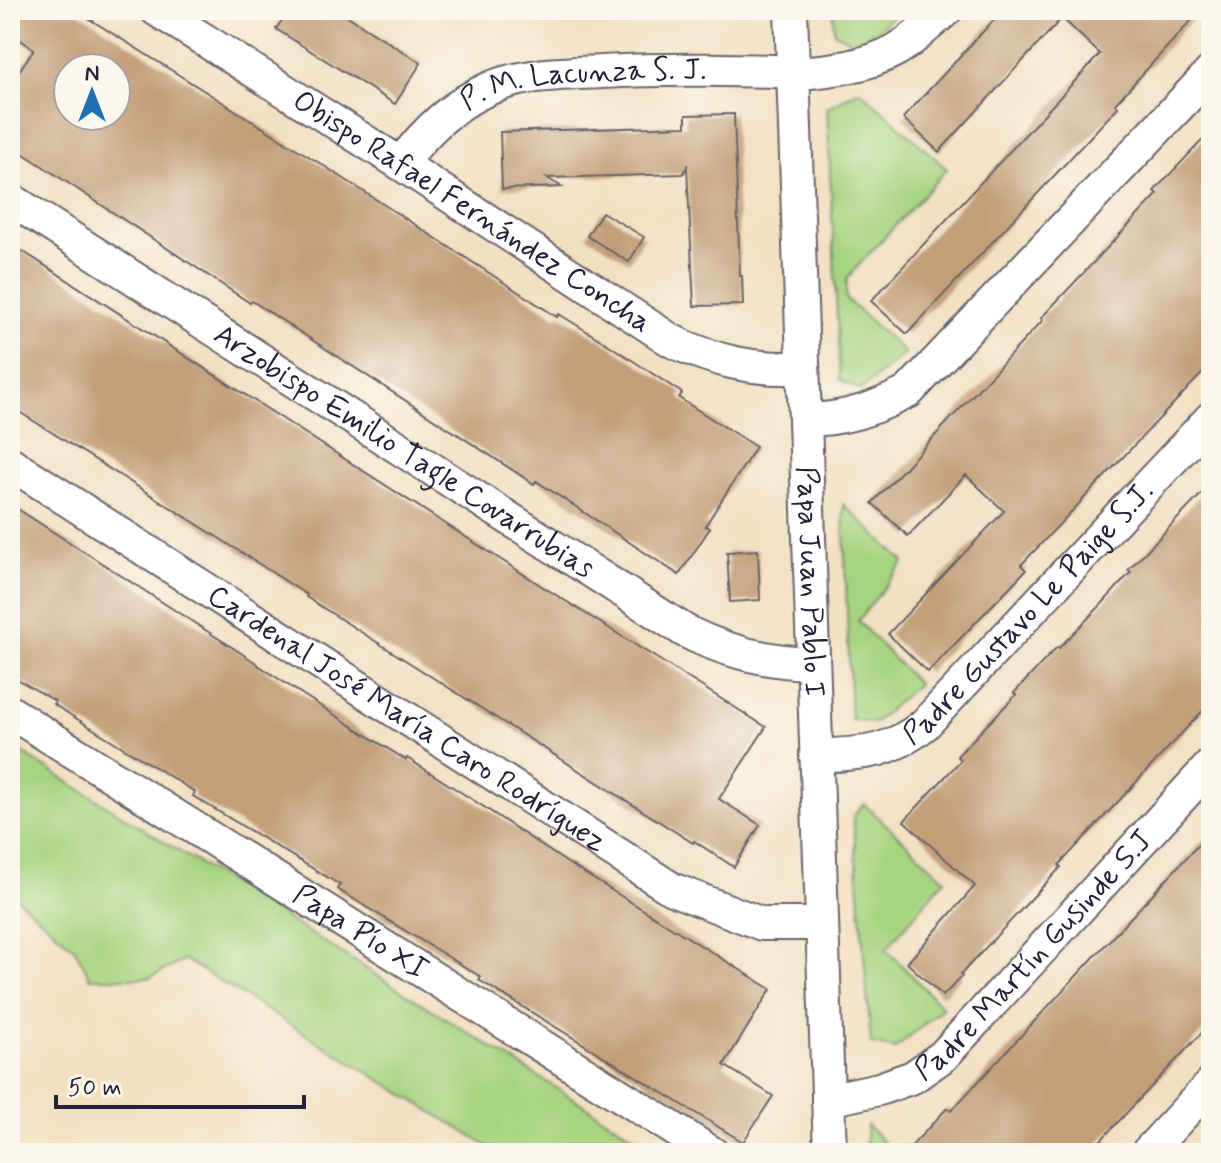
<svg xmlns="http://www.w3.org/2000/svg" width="1221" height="1163" font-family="Mynerve,sans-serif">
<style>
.park{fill:#a7d481;stroke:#647b5e;stroke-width:2}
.building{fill:#c39f79;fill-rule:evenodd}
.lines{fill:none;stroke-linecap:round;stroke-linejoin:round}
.minor-casing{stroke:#6b646a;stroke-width:36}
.minor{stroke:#fff;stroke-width:32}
.labels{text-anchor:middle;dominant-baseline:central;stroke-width:6;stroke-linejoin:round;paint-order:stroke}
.street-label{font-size:30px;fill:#22223b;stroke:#fbf7ec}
</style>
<rect width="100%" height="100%" fill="#fbf7ec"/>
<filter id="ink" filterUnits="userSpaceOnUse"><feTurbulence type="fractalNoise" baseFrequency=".0125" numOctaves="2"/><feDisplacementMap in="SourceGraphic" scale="16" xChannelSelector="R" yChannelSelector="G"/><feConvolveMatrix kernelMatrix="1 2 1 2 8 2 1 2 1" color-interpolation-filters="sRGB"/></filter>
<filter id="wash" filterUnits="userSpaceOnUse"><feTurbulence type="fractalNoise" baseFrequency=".006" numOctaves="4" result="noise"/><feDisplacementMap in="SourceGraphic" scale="32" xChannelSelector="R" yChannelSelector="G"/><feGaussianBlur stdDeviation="1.8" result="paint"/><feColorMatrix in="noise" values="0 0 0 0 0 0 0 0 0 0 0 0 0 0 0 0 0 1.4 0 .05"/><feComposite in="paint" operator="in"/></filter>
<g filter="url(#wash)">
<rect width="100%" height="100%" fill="#f2e0c2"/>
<path class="park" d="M833,10H899L878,31L853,42L834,33Z
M860,90L947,169L847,278L846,299L905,353L860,390L840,380L827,107Z
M843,504L904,562L858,621L918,684L874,723L851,719Z
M10,745L660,1153H499L185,960L149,978H90L75,949L10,892Z
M864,804L945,879L886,949L943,1008L895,1049L871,1044L853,816Z
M867,1125L894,1153H865Z"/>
<g id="blocks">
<path class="building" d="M10,10H75L329,169L557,317L559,314L612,347L682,393L679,398L756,447L705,526L710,528L679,575L576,507L536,481L534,484L252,301L250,303L15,148L16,146L10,141V84L34,49L10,33ZM68,68H116V116H68Z
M289,10H338L421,63L395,104L276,29Z
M1003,10H1201L1115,104L1118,107L907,334L871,301L1100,54L1062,18L939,152L903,118Z
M734,114L740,276H742L743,305L694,306L687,167L683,174L547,178L562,187L502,189L500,132L686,126V115Z
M1211,131V364L1021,565L1026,570L928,672L888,634L1004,511L966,475L908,536L872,503L1043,320L1041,318L1158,194L1154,191Z
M602,212L644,237L629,262L587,236Z
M10,243L537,583L766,727L719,799L760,825L734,867L694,841L693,843L424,672L306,597L307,595L222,540L10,406Z
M1211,484V702L1059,865L1061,867L961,974L962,976L943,996L907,963L975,886L904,821L961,760L957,756L1016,695L1014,693L1057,647L1059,648L1101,605L1131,572L1128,570Z
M10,504L258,664V665L297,691L406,760L407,758L484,807L566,862L771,989L724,1065L773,1096L743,1142L479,980L481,977L337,889L340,885L193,796L195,792L53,704L55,701L15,678L18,674L10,669Z
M758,550L760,600L730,602L727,552Z
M1211,831V1023L1089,1153H905L947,1108L951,1111Z"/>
</g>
</g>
<g filter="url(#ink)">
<use href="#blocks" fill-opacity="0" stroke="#6b646a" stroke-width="2"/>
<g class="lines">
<g class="minor-casing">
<g id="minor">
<path id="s1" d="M157,10L401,164L672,341C717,362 754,370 803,368"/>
<path id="s2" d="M791,10L830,1153"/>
<path id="s3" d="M401,164C424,132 452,105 488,89C525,73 563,74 602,72C672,68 741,70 810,72C843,69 879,63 907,43C920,33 933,21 946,10"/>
<path id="s4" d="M10,199L685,631C726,652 766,662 813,663"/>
<path d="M805,420C843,420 874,409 908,392L1211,72"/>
<path id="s5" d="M10,463L672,889L762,924H821"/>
<path id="s6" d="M10,712L712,1153"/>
<path id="s7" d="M816,756C861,753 887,755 924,725L1211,418"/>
<path id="s8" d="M828,1100L879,1089L913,1077L943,1056L1211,765"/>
<path d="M1147,1153L1211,1084"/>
</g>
</g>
<use href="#minor" class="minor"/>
</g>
</g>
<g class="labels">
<g class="street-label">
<text stroke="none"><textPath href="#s3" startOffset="212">P. M. Lacunza S. J.</textPath></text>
<text stroke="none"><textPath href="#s1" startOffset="374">Obispo Rafael Fernández Concha</textPath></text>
<text stroke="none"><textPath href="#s4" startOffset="468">Arzobispo Emilio Tagle Covarrubias</textPath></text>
<text stroke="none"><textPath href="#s2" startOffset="572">Papa Juan Pablo I</textPath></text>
<text stroke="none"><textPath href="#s7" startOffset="268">Padre Gustavo Le Paige S.J.</textPath></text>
<text stroke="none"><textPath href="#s5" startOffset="472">Cardenal José María Caro Rodríguez</textPath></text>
<text stroke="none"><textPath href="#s6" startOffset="414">Papa Pío XI</textPath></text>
<text stroke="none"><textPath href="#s8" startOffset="260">Padre Martín Gusinde S.J</textPath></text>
</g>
</g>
<rect width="1221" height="1163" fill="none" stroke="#fbf7ec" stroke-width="40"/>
<g transform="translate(92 92)"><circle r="38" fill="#fbf7ec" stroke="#a4a2a5" stroke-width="2"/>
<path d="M0-6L14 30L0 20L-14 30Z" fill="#1f6fb2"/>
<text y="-12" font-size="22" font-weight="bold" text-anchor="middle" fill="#22223b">N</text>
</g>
<path d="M56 1095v12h248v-12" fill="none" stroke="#22223b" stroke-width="4"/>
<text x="68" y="1095" font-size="24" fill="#22223b" stroke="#fbf7ec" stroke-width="6" paint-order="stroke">50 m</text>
</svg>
